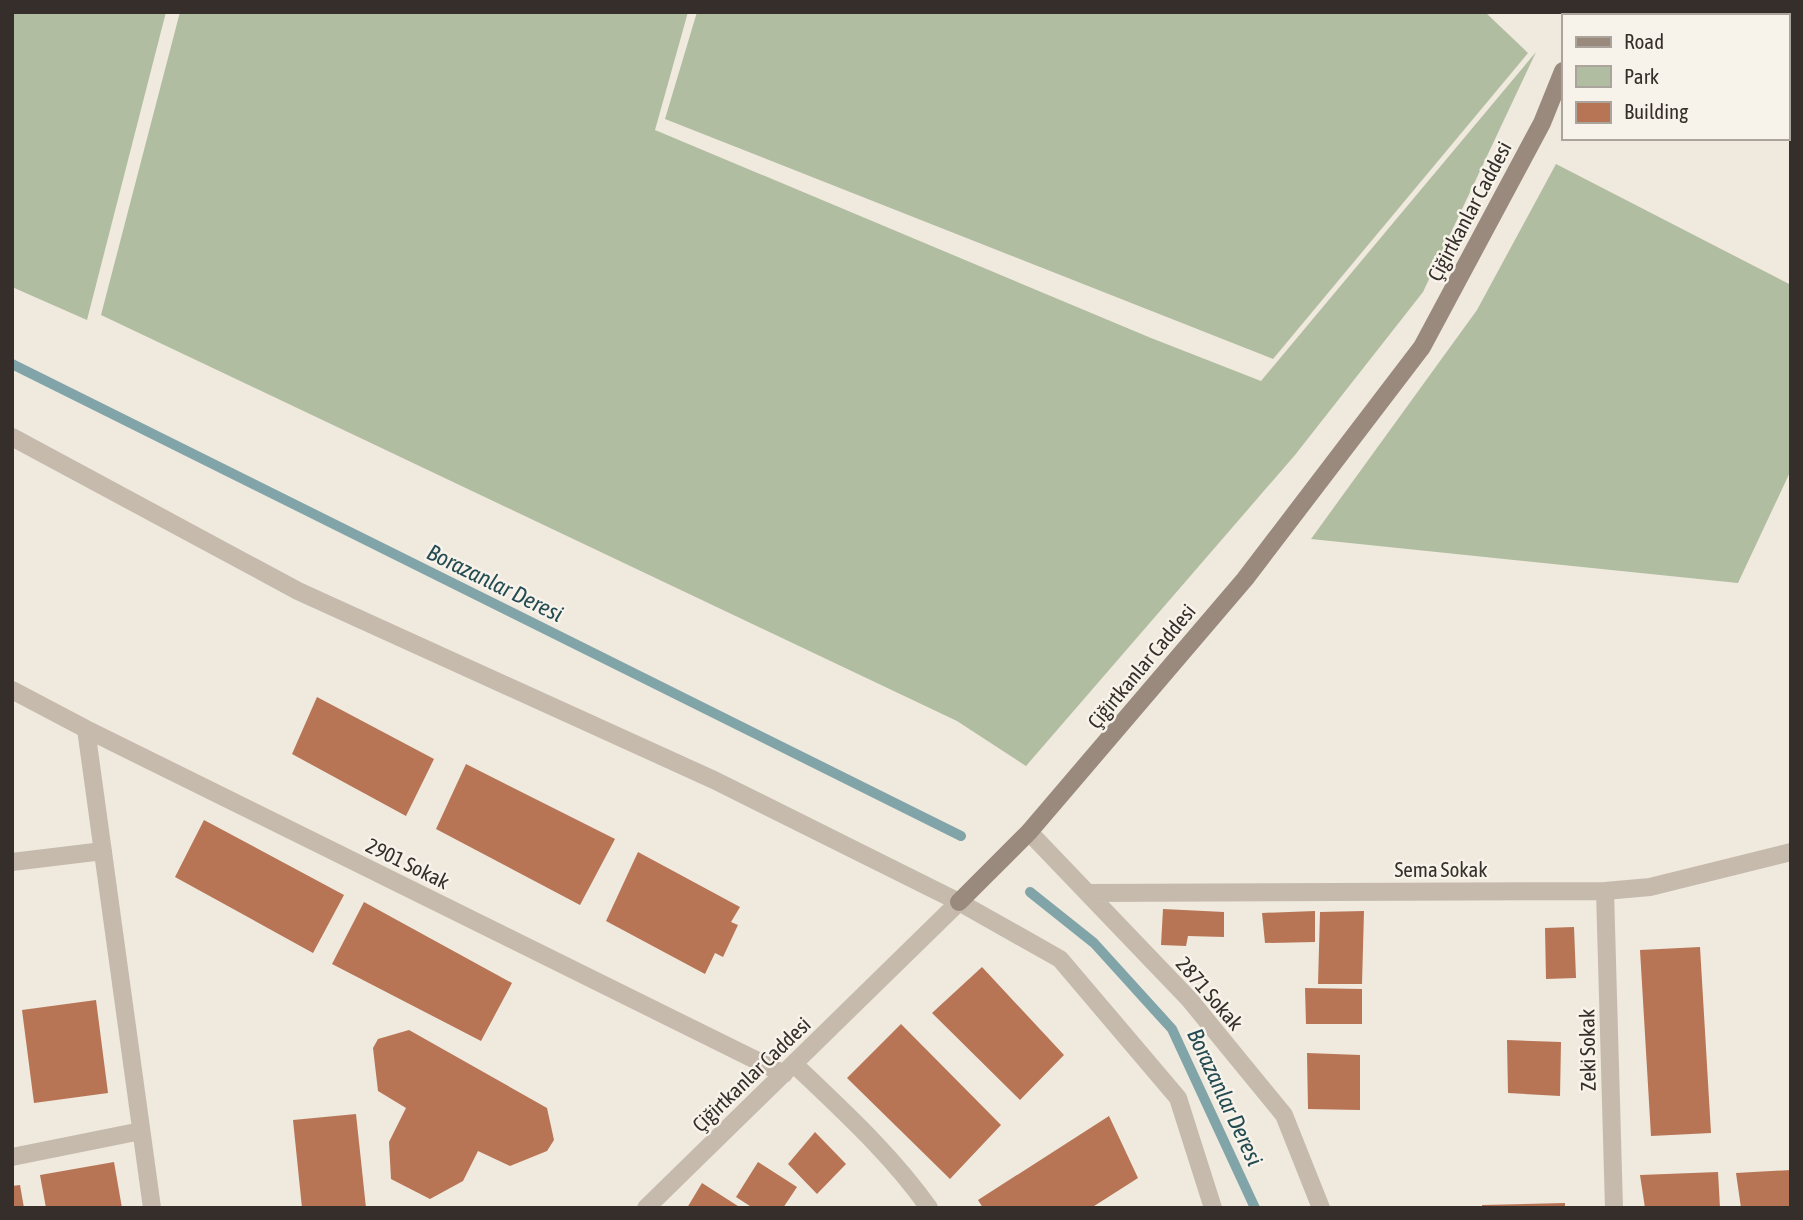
<svg xmlns="http://www.w3.org/2000/svg" width="1803" height="1220" font-family="'Asap Condensed',sans-serif">
<style>
.green{fill:#b1bda0}
.lines{fill:none;stroke-linecap:round;stroke-linejoin:round}
.stream{stroke:#81a4a9;stroke-width:10}
.building{fill:#b77555}
.street{stroke:#c6baac;stroke-width:18}
.secondary{stroke:#9a8a7d;stroke-width:18}
.labels{text-anchor:middle;dominant-baseline:central;stroke-width:5;stroke-linejoin:round;paint-order:stroke}
.street-label{font-size:21px;fill:#352e2a;stroke:#f8f3ea}
.water-label{font-size:23px;font-style:italic;fill:#244b52;stroke:#f8f3ea}
</style>
<rect width="100%" height="100%" fill="#efe9de"/>
<path class="green" d="M12,12H166L87,320L12,287Z
M180,12H688L655,130L1151,338L1261,381L1536,52L1423,292L1295,455L1026,766L957,721L101,315Z
M697,12H1485L1528,53L1273,359L665,119Z
M1556,164L1791,285V470L1738,583L1311,539L1477,310Z"/>
<g class="lines">
<path class="stream" d="M12,364L961,836
M1030,892L1094,943L1172,1029L1255,1208"/>
</g>
<path class="building" d="M317,697L434,759L406,816L292,754Z
M466,764L615,839L580,905L436,829Z
M204,820L344,895L313,953L175,877Z
M638,852L740,907L731,922L738,925L723,957L715,953L705,974L606,921Z
M364,902L512,983L481,1041L332,964Z
M1163,909L1224,912V937L1188,936L1186,946L1161,945Z
M1315,911V942L1265,943L1262,913Z
M1364,911L1362,984H1318L1320,912Z
M1574,927L1576,978L1546,979L1545,928Z
M1700,947L1711,1133L1651,1136L1640,950Z
M982,967L1064,1055L1020,1100L932,1013Z
M1305,988L1362,989V1024H1306Z
M96,1000L108,1093L34,1103L22,1010Z
M901,1024L1001,1125L950,1179L847,1078Z
M409,1030L547,1108L554,1140L547,1151L510,1166L478,1151L463,1181L430,1199L391,1179L389,1142L406,1108L378,1091L373,1048L378,1039Z
M1507,1040L1561,1042L1560,1096L1508,1093Z
M1307,1053L1360,1055V1110L1308,1109Z
M356,1114L366,1208H302L293,1120Z
M1109,1116L1138,1178L1091,1208H983L978,1200Z
M815,1132L846,1164L817,1194L788,1164Z
M114,1162L122,1208H46L40,1175Z
M758,1162L797,1187L783,1208H753L736,1197Z
M1791,1170V1208H1741L1736,1173Z
M1718,1172L1720,1208H1645L1640,1175Z
M702,1183L741,1208H687Z
M20,1185L24,1208H12V1186Z
M1565,1203V1208H1482V1205Z"/>
<g class="lines">
<path class="street" d="M12,437L298,591L714,780L959,902L1060,959L1178,1098L1213,1208
M12,690L86,729L784,1074
M86,729L152,1208
M1029,832L1189,999L1284,1115L1321,1208
M12,862L103,851
M1605,891L1614,1208
M1088,893L1605,891L1650,887L1791,852
M794,1064C841,1109 891,1154 929,1208
M12,1157L141,1131
M646,1208L959,902"/>
<path class="secondary" d="M1585,16L1587,12
M959,902L1029,832L1245,579L1422,347L1542,123L1563,71"/>
</g>
<g class="labels">
<g class="street-label">
<text transform="translate(1469 211) rotate(-62)">Çiğirtkanlar Caddesi</text>
<text transform="translate(1141 666) rotate(-50)">Çiğirtkanlar Caddesi</text>
<text transform="translate(408 863) rotate(26)">2901 Sokak</text>
<text x="1441" y="869">Sema Sokak</text>
<text transform="translate(1210 993) rotate(49)">2871 Sokak</text>
<text transform="translate(1587 1050) rotate(-91)">Zeki Sokak</text>
<text transform="translate(751 1074) rotate(-44)">Çiğirtkanlar Caddesi</text>
</g>
<g class="water-label">
<text transform="translate(495 583) rotate(26)">Borazanlar Deresi</text>
<text transform="translate(1225 1097) rotate(65)">Borazanlar Deresi</text>
</g>
</g>
<rect width="1803" height="1220" fill="none" stroke="#352e2a" stroke-width="28"/>
<rect x="1562" y="14" width="228" height="126" fill="#f8f3ea" stroke="#aaa49d" stroke-width="2"/>
<rect x="1576" y="37" width="35" height="10" fill="#9a8a7d" stroke="#aaa49d" stroke-width="2"/>
<text x="1624" y="49" font-size="21" fill="#352e2a">Road</text>
<rect x="1576" y="66" width="35" height="21" fill="#b1bda0" stroke="#aaa49d" stroke-width="2"/>
<text x="1624" y="84" font-size="21" fill="#352e2a">Park</text>
<rect x="1576" y="102" width="35" height="21" fill="#b77555" stroke="#aaa49d" stroke-width="2"/>
<text x="1624" y="119" font-size="21" fill="#352e2a">Building</text>
</svg>
